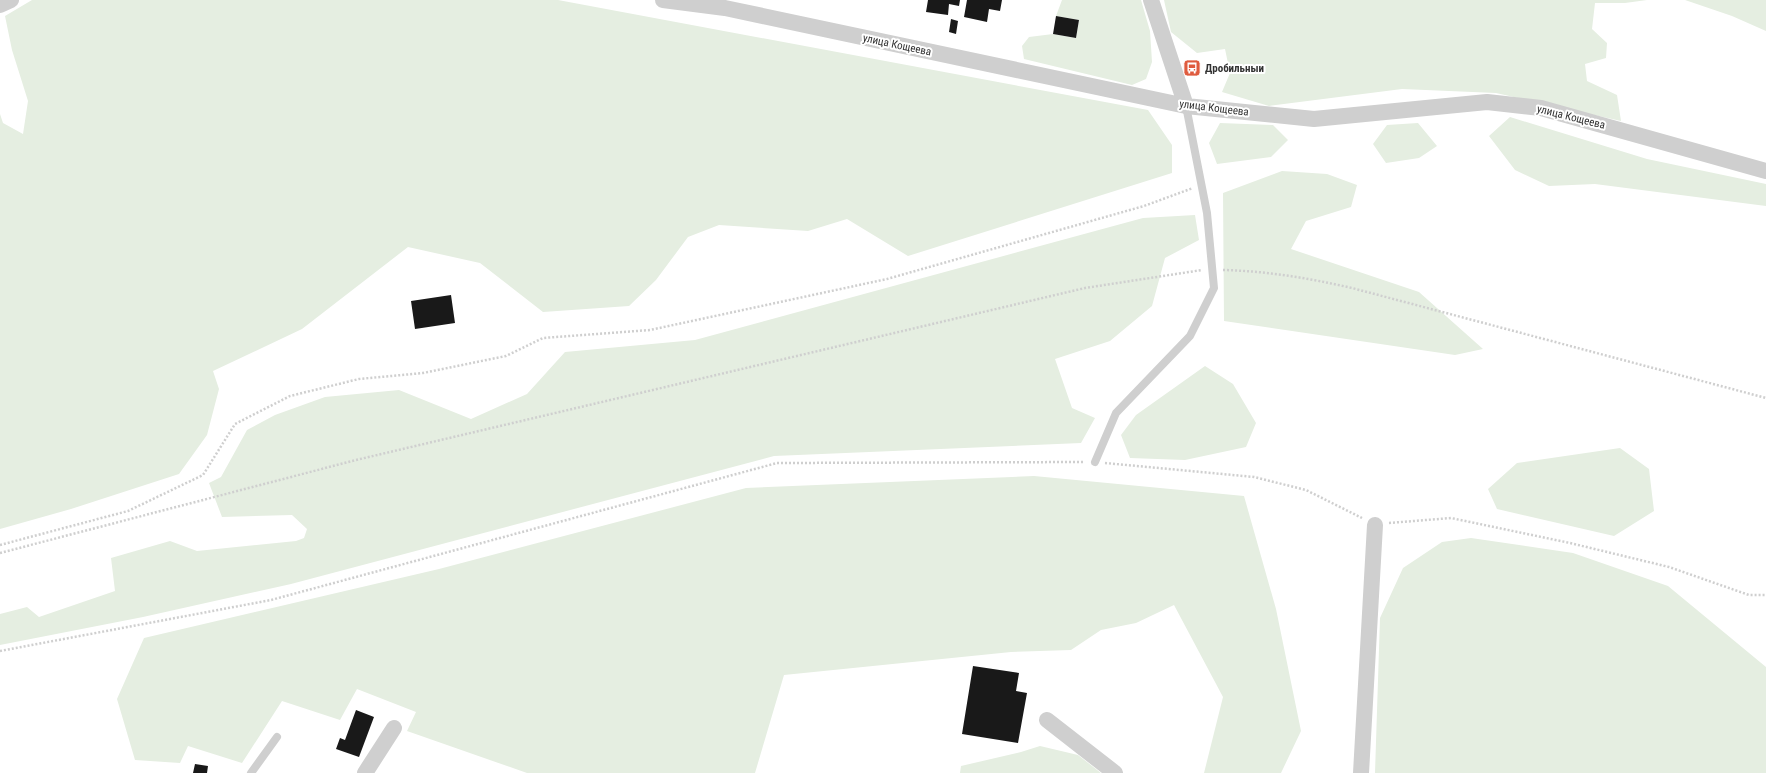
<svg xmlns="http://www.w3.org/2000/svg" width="1766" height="773" font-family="'Roboto Condensed',sans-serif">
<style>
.green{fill:#e5eee1}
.building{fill:#191919}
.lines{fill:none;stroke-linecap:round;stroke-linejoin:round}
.path{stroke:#cfcfcf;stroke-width:2.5;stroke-dasharray:2 2;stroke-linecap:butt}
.lane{stroke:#cfcfcf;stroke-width:8}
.street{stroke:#cfcfcf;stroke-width:16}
.labels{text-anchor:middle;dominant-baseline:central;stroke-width:4;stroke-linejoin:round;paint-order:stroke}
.street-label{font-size:11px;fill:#323232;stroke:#fff}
.poi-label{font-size:11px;font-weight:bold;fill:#323232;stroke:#fff;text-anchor:start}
</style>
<rect width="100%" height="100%" fill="#fff"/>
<path class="green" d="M32,0H558L1148,110L1172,145V173L908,256L847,219L808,231L719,225L688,237L656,280L629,306L543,312L480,263L408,247L302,329L213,371L219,389L207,435L179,474L71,509L0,529V114L3,123L23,134L28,101L12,50L5,16Z
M1062,0H1141L1150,31L1152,62L1146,79L1132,85L1024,59L1022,46L1029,37L1053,34L1076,38L1079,20L1056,16Z
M1164,0H1647L1625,3H1595L1592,29L1607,43L1606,58L1585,64L1587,81L1617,95L1621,121L1496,93L1402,89L1269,106L1222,92L1230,73L1225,49L1197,53L1171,32Z
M1685,0H1766V31L1732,16Z
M1510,117L1647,159L1766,184V206L1595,184L1549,186L1515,170L1489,136Z
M1220,123L1273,125L1288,140L1271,157L1217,164L1209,143Z
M1418,123L1437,146L1419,158L1386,163L1373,144L1387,125Z
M1282,171L1327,174L1357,185L1351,207L1306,221L1291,249L1419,292L1483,349L1455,355L1224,321L1223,193Z
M1195,215L1199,240L1165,258L1152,306L1110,341L1055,359L1072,408L1095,418L1081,443L774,456L291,584L143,617L0,645V614L27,607L39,617L115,591L111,558L170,541L197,551L296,541L304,538L307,529L292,515L222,517L209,483L221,477L247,430L275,415L325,397L399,390L471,419L527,394L565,352L695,340L1143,218Z
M1205,366L1233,384L1256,423L1246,447L1185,460L1130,458L1121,435L1136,415Z
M1620,448L1649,469L1654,511L1614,536L1497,509L1488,489L1517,463Z
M1034,476L1244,496L1276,609L1301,731L1281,773H1204L1223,697L1174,605L1136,623L1101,630L1071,650L1011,652L784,675L755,773H527L407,731L416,712L357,689L340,720L282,701L242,763L188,746L180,763L135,760L117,699L144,638L439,569L746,488Z
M1471,538L1573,553L1668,586L1766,667V773H1375L1380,618L1403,568L1442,542Z
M1040,746L1078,755L1101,773H960L961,766L1021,752Z"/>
<path class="building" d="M928,0H960L959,6L949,4L948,15L926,12Z
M967,0H1002L1000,11L989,9L987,22L964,17Z
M1056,16L1079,20L1076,38L1053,34Z
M951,19L958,21L956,34L949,32Z
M451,295L455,323L415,329L411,301Z
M973,666L1019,673L1016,691L1027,693L1018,743L962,734Z
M356,710L374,717L359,757L336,749L340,738L345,740Z
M195,764L208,766L207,773H193Z"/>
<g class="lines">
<path class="path" d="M1223,270C1267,271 1308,278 1352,288L1766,398
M1105,463L1254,477L1306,490L1362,518
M1389,523L1451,518L1570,543L1669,567L1749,595H1766
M0,545L128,511L203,475L235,424L290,396L359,379L423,373L506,356L543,338L650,330L887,279L1144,206L1193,188
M0,553L356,460L1085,288L1202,270
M0,651L271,600L777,463L1084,462"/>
<path class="lane" d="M1095,462L1116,413L1190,336L1214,288L1207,213L1186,106
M251,773L277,737"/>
<path class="street" d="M663,0L725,8L1186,106L1314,119L1487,102L1541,108L1766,171
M1151,0L1186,106
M0,5L11,0
M1047,720L1115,773
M365,773L394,728
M1361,773L1375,525"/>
</g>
<defs>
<g id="bus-square" transform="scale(0.9)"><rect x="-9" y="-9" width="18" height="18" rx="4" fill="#df5b3e" stroke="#fff"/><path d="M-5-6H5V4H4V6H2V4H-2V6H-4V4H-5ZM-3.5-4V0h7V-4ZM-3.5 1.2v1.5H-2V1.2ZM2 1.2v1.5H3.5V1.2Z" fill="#fff"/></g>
</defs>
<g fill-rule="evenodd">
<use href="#bus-square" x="1192" y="68"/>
</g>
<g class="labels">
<g class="street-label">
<text transform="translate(897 45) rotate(12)">улица Кощеева</text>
<text transform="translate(1214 108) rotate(7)">улица Кощеева</text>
<text transform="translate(1571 117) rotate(14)">улица Кощеева</text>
</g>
<g class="poi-label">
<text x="1205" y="68">Дробильныи</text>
</g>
</g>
</svg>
